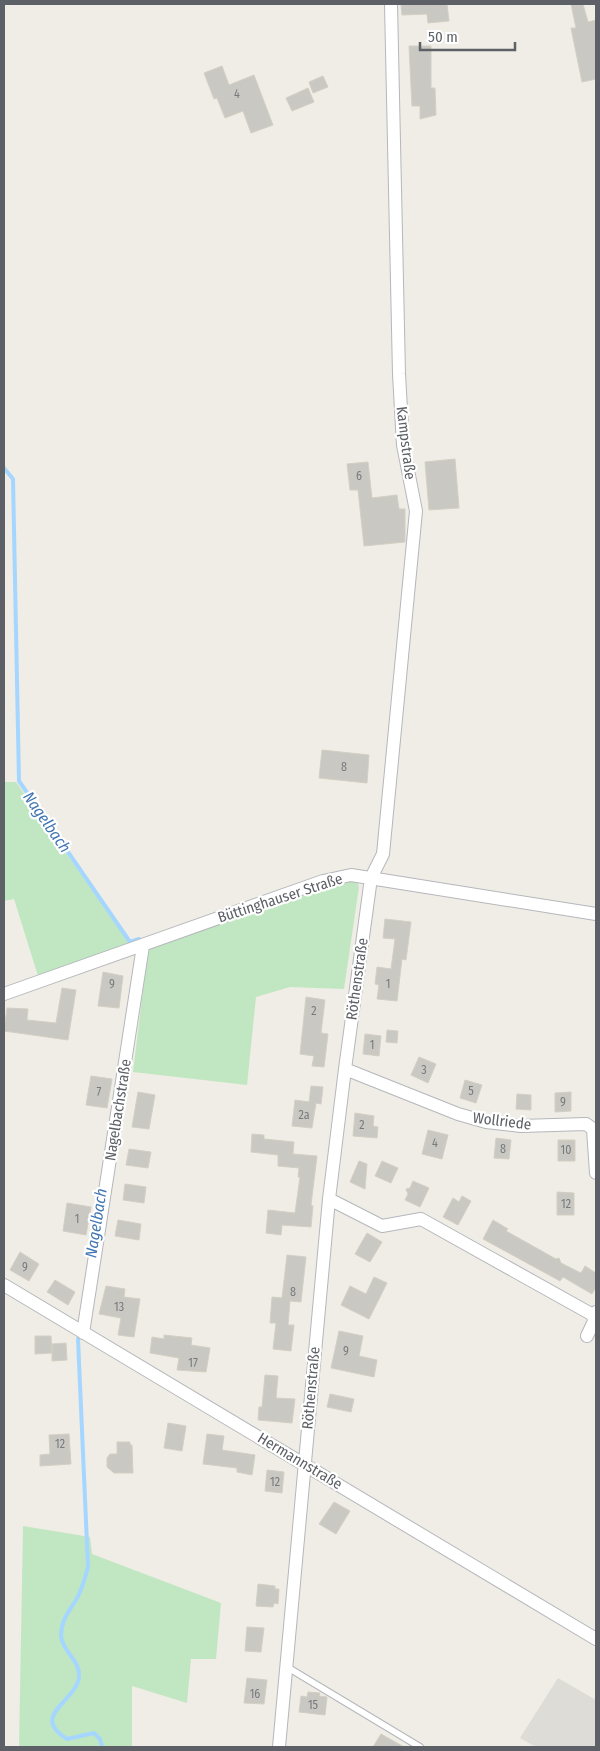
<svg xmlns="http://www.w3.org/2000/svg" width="600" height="1751" font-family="'Fira Sans Condensed',sans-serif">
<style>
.industrial{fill:#dedcd7}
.green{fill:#c1e7c2}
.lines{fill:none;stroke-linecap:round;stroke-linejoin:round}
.stream{stroke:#a5d6ff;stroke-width:4}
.building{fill:#cac8c2;stroke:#d4cfc3}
.service-casing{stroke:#b5b7bc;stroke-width:8}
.minor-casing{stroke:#b5b7bc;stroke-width:14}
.service{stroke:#fff;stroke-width:6}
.minor{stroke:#fff;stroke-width:12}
.labels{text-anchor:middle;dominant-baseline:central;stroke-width:4.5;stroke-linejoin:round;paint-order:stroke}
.number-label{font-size:12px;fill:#787a7d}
.street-label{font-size:15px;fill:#5d6066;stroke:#fff}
.water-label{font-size:16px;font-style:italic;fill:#4176b2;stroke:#fff}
</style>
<rect width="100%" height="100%" fill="#efede5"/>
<path class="industrial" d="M558,1678L596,1700V1747H536L520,1738Z"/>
<path class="green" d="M4,782H16L130,944L38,976L14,899L4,901Z
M340,880L357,881L359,887L344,989L290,987L256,997L247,1085L133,1072L148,949Z
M23,1526L90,1537L92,1554L221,1603L216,1659H191L187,1703L132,1686V1747H19Z"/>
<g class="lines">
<path class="stream" d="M4,468L13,479L19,781L130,942L139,939
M78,1339L88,1567C85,1578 82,1590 76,1600C69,1611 61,1621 61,1635C61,1650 81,1661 79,1677C76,1702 29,1715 67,1739L94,1733L100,1739L102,1747"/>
</g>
<path class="building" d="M401,4H447L449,21L428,23L427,14L402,15Z
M571,4H583L588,22L596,20V79L582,82L571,28H576Z
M409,46H431V88H435L436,115L420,119V106H412Z
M222,66L229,85L254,75L273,125L251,133L243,111L225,118L217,98L214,99L204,73Z
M323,76L328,87L313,93L309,82Z
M308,88L314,102L292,111L286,98Z
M455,459L459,508L429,510L425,462Z
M368,462L372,498L397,495L399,509H405V542L364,546L358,490H350L347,464Z
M322,750L369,755L367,783L319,778Z
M385,919L411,922L406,960L402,959L397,1001L377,999L379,985L375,984L377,967L391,969L395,939L383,938Z
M103,972L123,976L119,1008L98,1006Z
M62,988L76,990L68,1040L4,1031L7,1008L28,1009L27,1020L56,1023Z
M306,997L325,1000L321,1033L328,1034L324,1067L312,1066L314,1056L300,1054Z
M387,1030L398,1031L397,1043L386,1042Z
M365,1034L381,1036L379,1056L363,1054Z
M419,1057L436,1064L428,1083L411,1075Z
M91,1076L112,1079L107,1108L86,1105Z
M465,1080L482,1085L476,1103L460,1098Z
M311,1086L323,1087L321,1104L316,1103L312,1128L292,1126L295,1100L309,1102Z
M138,1092L155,1095L149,1129L132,1127Z
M571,1092V1111L555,1112V1093Z
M517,1094L531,1095V1110L516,1109Z
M355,1113L374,1116L373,1126L378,1127L377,1138L353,1136Z
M428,1130L448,1135L442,1159L422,1154Z
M252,1134L264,1135V1139L294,1142L293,1154L317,1156L311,1205L313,1206L311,1227L282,1225L281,1235L266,1233L268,1210L295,1213L300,1177H298L299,1168L278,1166V1155L251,1152Z
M496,1138L511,1140L509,1159L494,1158Z
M558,1140H575V1161H558Z
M129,1149L151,1152L148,1168L126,1165Z
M359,1161L367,1164L365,1189L350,1182Z
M382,1161L398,1168L391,1183L375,1176Z
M413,1181L429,1188L420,1207L405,1200L408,1194L406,1189L410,1188Z
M125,1184L146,1187L144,1203L123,1200Z
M557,1192L574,1193V1215H557Z
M462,1196L471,1201L458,1225L443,1217L453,1198L459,1202Z
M67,1203L91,1207L86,1235L63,1231Z
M118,1220L141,1224L139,1240L115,1236Z
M493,1220L508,1229L506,1231L556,1259L559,1258L561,1263L581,1273L585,1266L596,1273V1287L592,1294L563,1277L560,1281L483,1239Z
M367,1233L382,1242L370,1262L355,1254Z
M20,1252L39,1264L29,1281L10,1270Z
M287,1255L306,1257L301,1302L290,1301L288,1325H294L291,1351L273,1349L276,1323H270L272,1297L282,1298Z
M374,1277L387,1283L369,1319L341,1305L350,1286L366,1294Z
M55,1280L75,1292L68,1305L47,1292Z
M106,1286L125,1289L124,1297L140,1299L134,1337L118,1335L121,1318L99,1314Z
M339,1331L363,1336L359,1356L377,1360L374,1377L331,1368Z
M164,1335L192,1338L191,1345L210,1348L206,1372L177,1370L179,1358L150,1353L152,1337L164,1339Z
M35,1336H51L52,1353L35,1354Z
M66,1343L67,1360L52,1361V1344Z
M265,1375L278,1376L276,1398L295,1399L292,1423L258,1420L259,1407H262Z
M330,1394L354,1399L351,1412L327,1407Z
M168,1423L186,1426L182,1451L164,1448Z
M69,1434L71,1464L40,1466V1455L50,1454L49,1435Z
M207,1434L224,1436L222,1450L255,1455L252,1475L237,1472V1468L203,1464Z
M117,1442H130V1445H132L133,1473H114L107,1467V1458L110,1454H117Z
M267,1470L284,1472L282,1493L265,1491Z
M334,1502L350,1511L336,1534L319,1524Z
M258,1584L275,1586V1589H279L278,1604L274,1603L273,1607L256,1606Z
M247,1627L264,1628L261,1652L245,1651Z
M247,1678L267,1680L264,1704L244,1703Z
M308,1692L320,1693L319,1696L327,1697L325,1715L299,1712L301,1696L307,1697Z
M381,1734L404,1747H373Z"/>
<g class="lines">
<g class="service-casing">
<path id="service" d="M287,1667L420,1747"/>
</g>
<g class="minor-casing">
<path id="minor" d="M4,994L323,881L351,875L596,914
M345,1069L458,1114L486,1122L521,1126L586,1124L593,1129L596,1173
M329,1199L382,1226L421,1219L593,1315L596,1312
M4,1285L596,1639
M83,1333L143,946
M587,1336L594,1321L593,1315
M279,1747L329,1199L345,1069L371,878L383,854L416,511L403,445L399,374L391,4"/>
</g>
<use href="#service" class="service"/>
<use href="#minor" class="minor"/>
</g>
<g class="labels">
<g class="number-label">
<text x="237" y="94">4</text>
<text x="359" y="476">6</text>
<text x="344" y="767">8</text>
<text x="112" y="984">9</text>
<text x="388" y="984">1</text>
<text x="314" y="1011">2</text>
<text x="372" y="1045">1</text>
<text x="424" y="1070">3</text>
<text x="471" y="1091">5</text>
<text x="99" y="1092">7</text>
<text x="563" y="1102">9</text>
<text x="304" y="1115">2a</text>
<text x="362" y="1125">2</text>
<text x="435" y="1143">4</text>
<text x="503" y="1149">8</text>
<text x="566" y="1150">10</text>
<text x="566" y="1204">12</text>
<text x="77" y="1219">1</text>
<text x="25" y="1267">9</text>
<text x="293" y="1292">8</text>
<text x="119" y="1307">13</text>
<text x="346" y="1351">9</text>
<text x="193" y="1363">17</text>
<text x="60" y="1444">12</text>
<text x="275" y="1482">12</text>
<text x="255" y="1694">16</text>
<text x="313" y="1705">15</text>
</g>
<g class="street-label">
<text transform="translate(406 443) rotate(83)">Kampstraße</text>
<text transform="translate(280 898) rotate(-18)">Büttinghauser Straße</text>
<text transform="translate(357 979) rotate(-82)">Röthenstraße</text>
<text transform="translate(118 1110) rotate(-81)">Nagelbachstraße</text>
<text transform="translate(502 1121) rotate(7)">Wollriede</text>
<text transform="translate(311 1388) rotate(-85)">Röthenstraße</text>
<text transform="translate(300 1461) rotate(31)">Hermannstraße</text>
</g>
<g class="water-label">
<text transform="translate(47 822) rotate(55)">Nagelbach</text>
<text transform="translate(96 1223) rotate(-81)">Nagelbach</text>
</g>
</g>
<rect width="600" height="1751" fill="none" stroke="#5d6066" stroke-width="10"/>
<path d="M420 42v8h95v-8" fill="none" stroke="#5d6066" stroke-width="2.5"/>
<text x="428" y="42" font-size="15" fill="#5d6066" stroke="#ffffff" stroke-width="4" paint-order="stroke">50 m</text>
</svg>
